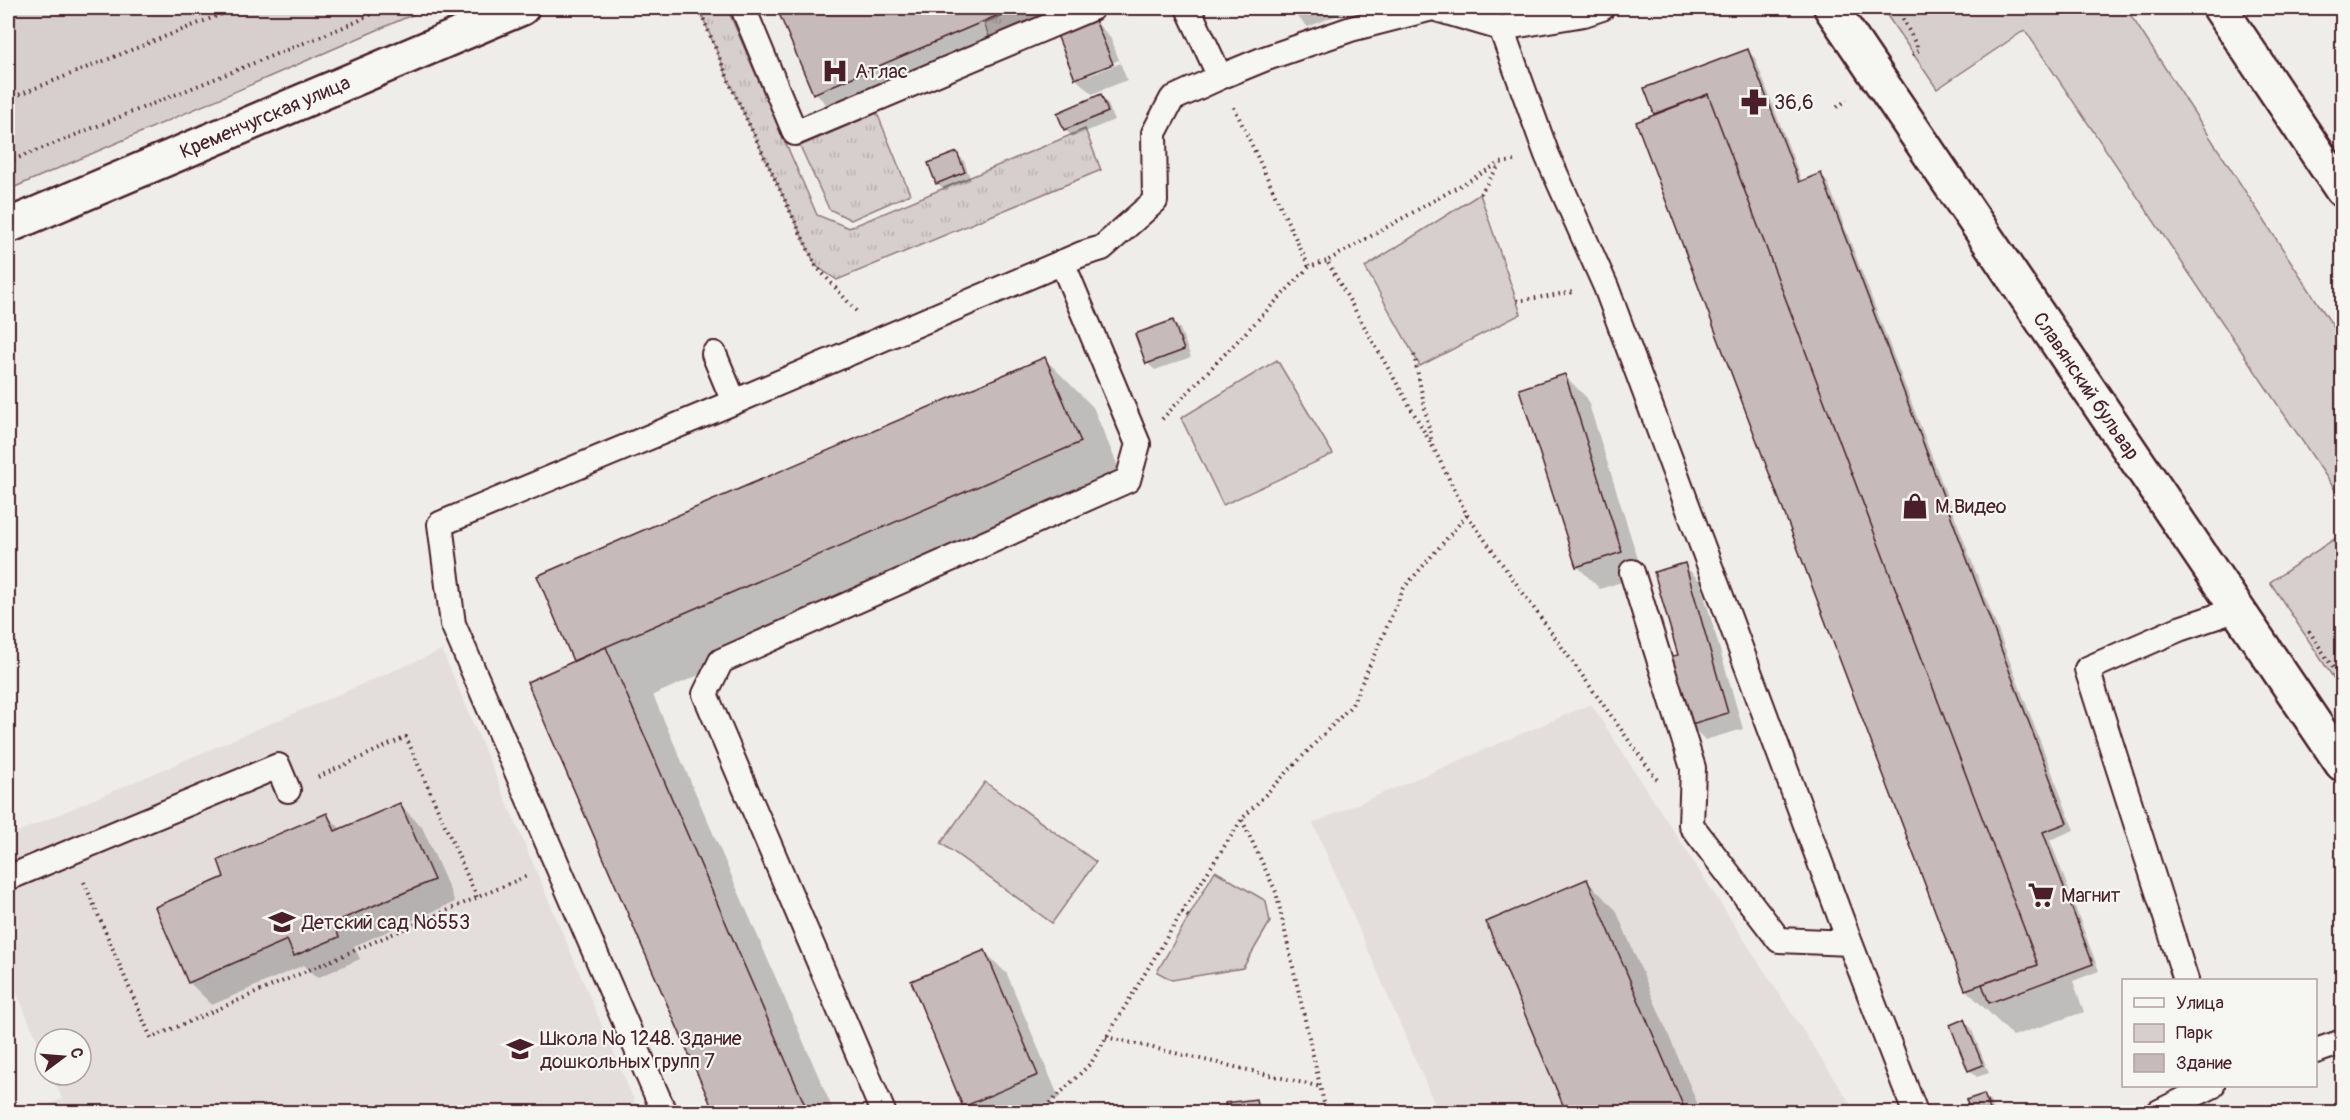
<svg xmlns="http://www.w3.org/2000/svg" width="2350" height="1120" font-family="Pangolin,sans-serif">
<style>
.built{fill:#e3dedc}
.grass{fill:url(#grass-tufts);stroke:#90777c;stroke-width:1.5}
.park{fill:#d7cfce;stroke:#90777c;stroke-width:1.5}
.shadow{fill:#0003;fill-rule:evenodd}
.building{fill:#c6babb;stroke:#4a1f2b;stroke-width:1.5}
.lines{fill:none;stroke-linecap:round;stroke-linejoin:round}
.service-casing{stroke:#4a1f2b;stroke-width:28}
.tertiary-casing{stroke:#4a1f2b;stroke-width:38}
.primary-casing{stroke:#4a1f2b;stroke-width:38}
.path{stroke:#4a1f2b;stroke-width:4;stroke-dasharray:1.5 4.5;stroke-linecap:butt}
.service{stroke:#f6f6f2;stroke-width:24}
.tertiary{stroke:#f6f6f2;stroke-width:33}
.primary{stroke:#f6f6f2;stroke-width:33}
.labels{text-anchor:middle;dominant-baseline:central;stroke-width:4.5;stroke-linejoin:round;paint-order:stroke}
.poi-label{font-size:20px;fill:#4a1f2b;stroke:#f6f6f2;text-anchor:start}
.street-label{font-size:20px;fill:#4a1f2b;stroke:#f6f6f2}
</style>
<defs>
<pattern id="grass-tufts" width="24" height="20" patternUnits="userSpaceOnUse" patternTransform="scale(1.5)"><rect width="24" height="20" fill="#d7cfce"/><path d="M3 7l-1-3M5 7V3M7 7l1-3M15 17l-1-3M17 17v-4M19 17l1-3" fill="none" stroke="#bab1b1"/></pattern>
</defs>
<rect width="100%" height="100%" fill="#efedea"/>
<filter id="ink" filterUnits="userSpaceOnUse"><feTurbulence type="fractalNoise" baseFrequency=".0167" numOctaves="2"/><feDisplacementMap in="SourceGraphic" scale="12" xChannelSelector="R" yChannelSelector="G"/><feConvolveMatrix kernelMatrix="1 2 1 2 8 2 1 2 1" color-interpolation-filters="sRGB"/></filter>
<g filter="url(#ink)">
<path class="built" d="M442,650L639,1112H30L62,1099L52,1075H81V1039H45V1059L8,972V836Z
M1591,704L1856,1112H1438L1313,823Z"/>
<path class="grass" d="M699,8H727L817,215L849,228L1085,129L1101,170L837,280L816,266L731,86Z
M1021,8H1064L990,39L984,23Z
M877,113L910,194L851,220L829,209L800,146Z"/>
<path class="park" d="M8,8H428L8,190Z
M1882,8H2126L2342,340V500L2025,30L1937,89Z
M1480,194L1521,314L1420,366L1365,267Z
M1277,360L1333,454L1223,505L1181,418Z
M2342,534V691L2270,582Z
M985,782L1096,862L1052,923L941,843Z
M1215,871L1266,901L1270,922L1243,968L1172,980L1157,972Z"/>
<path class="shadow" d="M790,8H1109L843,121L815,93L780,12Z
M1288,8H1354L1308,27Z
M1095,21L1110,37L1127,80L1092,94L1076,79L1059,36ZM1119,60L1121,63L1082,78V75Z
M1747,51L1755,58L1802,182L1821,175L1828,183L2074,830L2050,840L2099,971L2073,981L2084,1012L2013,1036L1966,990L1657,115L1646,89Z
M1100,96L1108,104L1114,120L1073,137L1065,130Z
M956,153L964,161L971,180L945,190L937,183Z
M1173,322L1180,329L1191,357L1155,370L1147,363Z
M1045,359L1093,407L1128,490L653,695L834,1112H715L529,683L576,662L539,576Z
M1565,376L1587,398L1643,575L1600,589L1577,566Z
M1684,565L1700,581L1743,729L1705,740L1689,724L1680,656Z
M400,805L422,827L455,902L354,946L360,959L317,978L304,965L212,1005L189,982L226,878L327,815L342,830Z
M1587,881L1616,910L1701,1112H1567L1488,923Z
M985,952L1007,974L1059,1098L1025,1112H971L964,1106Z
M1964,1021L1971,1028L1989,1073L1977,1077L1969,1070Z
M1984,1095L1991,1103L1994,1112H1972L1968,1101Z
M1256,1101L1263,1108L1264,1112H1228L1227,1104Z"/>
<path class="building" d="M786,8H1015L813,94L778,11Z
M1095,20L1113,64L1075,79L1057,35Z
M1748,49L1799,182L1821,173L2067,823L2043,832L2093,964L1989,1003L1982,984L2038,965L1708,94L1654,114L1644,88Z
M1101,94L1108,112L1064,130L1057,113Z
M1708,94L2038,965L1965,990L1636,122Z
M957,152L965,172L936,184L928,163Z
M1173,320L1184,350L1146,364L1135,334Z
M1045,357L1081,442L573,661L537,576Z
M1565,374L1622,552L1576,567L1519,389Z
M1685,563L1728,713L1688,725L1669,657L1678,655L1654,572Z
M606,647L808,1112H714L527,682Z
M400,803L434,880L333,923L339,937L294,956L287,940L188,983L155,907L224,877L218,860L327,813L335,831Z
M1587,879L1685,1110L1680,1112H1566L1486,922Z
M985,950L1038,1075L963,1107L911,981Z
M1964,1019L1983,1065L1968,1071L1950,1025Z
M1984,1094L1991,1112H1971L1966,1100Z
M1256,1099L1258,1112H1226L1225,1103Z"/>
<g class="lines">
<g class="service-casing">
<path id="service" d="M743,8L795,133L1092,8
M1188,8L1220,77
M1501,28L1547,155L1606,287L1850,943L1915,1112
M714,354L734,402L1082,254L1102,248L1155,201L1154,133L1172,99L1220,77L1264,59L1351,29L1433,8L1501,28L1584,14L1602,8
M1632,572L1693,768L1691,825L1779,940L1850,943
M8,878L278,766L288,790
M2186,980L2087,669L2179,629L2238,609
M2316,1051L2342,1042
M664,1112L453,624L440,524L734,402
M883,1112L705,694L721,661L1128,480L1138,444L1062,262
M2159,1112L2212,1086"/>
</g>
<g class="tertiary-casing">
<path id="tertiary" d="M1831,8L2342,764
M8,226L522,8"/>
</g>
<g class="primary-casing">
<path id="primary" d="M2220,8L2342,190"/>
</g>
<path class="path" d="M699,8L731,86L816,266L858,313
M1897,8L1919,50L1910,56
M8,99L237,8
M1234,107L1309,267
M1837,107L1847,100
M8,162L356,22L383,8
M1480,194L1500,164
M1517,301L1573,292
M1414,355L1432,443
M1162,419L1309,267L1327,261
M1467,515L1658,781
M2309,631L2342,681
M318,777L406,737L477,898
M1242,820L1276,892L1326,1112
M84,882L151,1038L527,876
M1182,912L1189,917
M1106,1037L1321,1087
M1041,1112L1091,1063L1182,912L1242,819L1352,705L1404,588L1467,515L1433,447L1327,261L1500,163L1514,161"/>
<use href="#service" class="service"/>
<use href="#tertiary" class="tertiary"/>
<use href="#primary" class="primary"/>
</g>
</g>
<defs>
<g id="hospital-bare" transform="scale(2.07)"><path d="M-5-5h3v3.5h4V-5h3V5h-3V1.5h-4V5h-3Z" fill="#4a1f2b" stroke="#f6f6f2" stroke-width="2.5" paint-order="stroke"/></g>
<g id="pharmacy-bare" transform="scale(2.07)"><path d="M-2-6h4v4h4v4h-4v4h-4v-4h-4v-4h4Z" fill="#4a1f2b" stroke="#f6f6f2" stroke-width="2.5" paint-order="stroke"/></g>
<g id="shop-bare" transform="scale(2.07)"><path d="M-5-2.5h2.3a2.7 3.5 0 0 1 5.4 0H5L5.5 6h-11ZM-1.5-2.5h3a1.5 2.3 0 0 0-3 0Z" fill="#4a1f2b" stroke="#f6f6f2" stroke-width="2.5" paint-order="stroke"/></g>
<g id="supermarket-bare" transform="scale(2.07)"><path d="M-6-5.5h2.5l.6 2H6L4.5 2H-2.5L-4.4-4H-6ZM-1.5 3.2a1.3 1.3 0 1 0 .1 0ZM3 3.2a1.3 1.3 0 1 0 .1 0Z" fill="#4a1f2b" stroke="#f6f6f2" stroke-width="2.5" paint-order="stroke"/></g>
<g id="school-bare" transform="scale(2.07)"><path d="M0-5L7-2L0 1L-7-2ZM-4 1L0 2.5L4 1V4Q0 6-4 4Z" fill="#4a1f2b" stroke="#f6f6f2" stroke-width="2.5" paint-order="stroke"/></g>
</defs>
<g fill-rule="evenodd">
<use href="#hospital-bare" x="835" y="71"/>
<use href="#pharmacy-bare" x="1754" y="102"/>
<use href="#shop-bare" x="1915" y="506"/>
<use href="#supermarket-bare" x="2041" y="895"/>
<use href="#school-bare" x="282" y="922"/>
<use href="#school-bare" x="520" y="1049"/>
</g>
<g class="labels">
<g class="poi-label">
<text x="855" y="71">Атлас</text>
<text x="1774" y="102">36,6</text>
<text x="1935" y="506">М.Видео</text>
<text x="2061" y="895">Магнит</text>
<text x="302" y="922">Детский сад №553</text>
<text x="540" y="1038">Школа № 1248. Здание<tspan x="540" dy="23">дошкольных групп 7</tspan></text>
</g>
<g class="street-label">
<text transform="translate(265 117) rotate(-23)">Кременчугская улица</text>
<text transform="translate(2086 386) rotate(56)">Славянский бульвар</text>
</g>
</g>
<rect width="2350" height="1120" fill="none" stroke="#f6f6f2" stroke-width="30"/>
<rect x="15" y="15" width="2320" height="1090" fill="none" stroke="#4a1f2b" stroke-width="2" filter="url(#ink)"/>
<rect x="2122" y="979" width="195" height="108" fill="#f6f6f2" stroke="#b1a0a2" stroke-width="1.5"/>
<rect x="2134" y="998" width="30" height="9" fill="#f6f6f2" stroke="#b1a0a2" stroke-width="1.5"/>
<text x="2176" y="1009" font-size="18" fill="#4a1f2b">Улица</text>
<rect x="2134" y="1024" width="30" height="18" fill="#d7cfce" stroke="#b1a0a2" stroke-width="1.5"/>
<text x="2176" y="1039" font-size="18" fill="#4a1f2b">Парк</text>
<rect x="2134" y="1054" width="30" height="18" fill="#c6babb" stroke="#b1a0a2" stroke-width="1.5"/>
<text x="2176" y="1069" font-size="18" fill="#4a1f2b">Здание</text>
<g transform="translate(63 1057) rotate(74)"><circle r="28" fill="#f6f6f2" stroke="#b1a0a2" stroke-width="1.5"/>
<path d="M0-4.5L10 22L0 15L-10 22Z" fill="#4a1f2b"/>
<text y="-9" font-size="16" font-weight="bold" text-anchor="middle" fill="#4a1f2b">С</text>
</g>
</svg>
